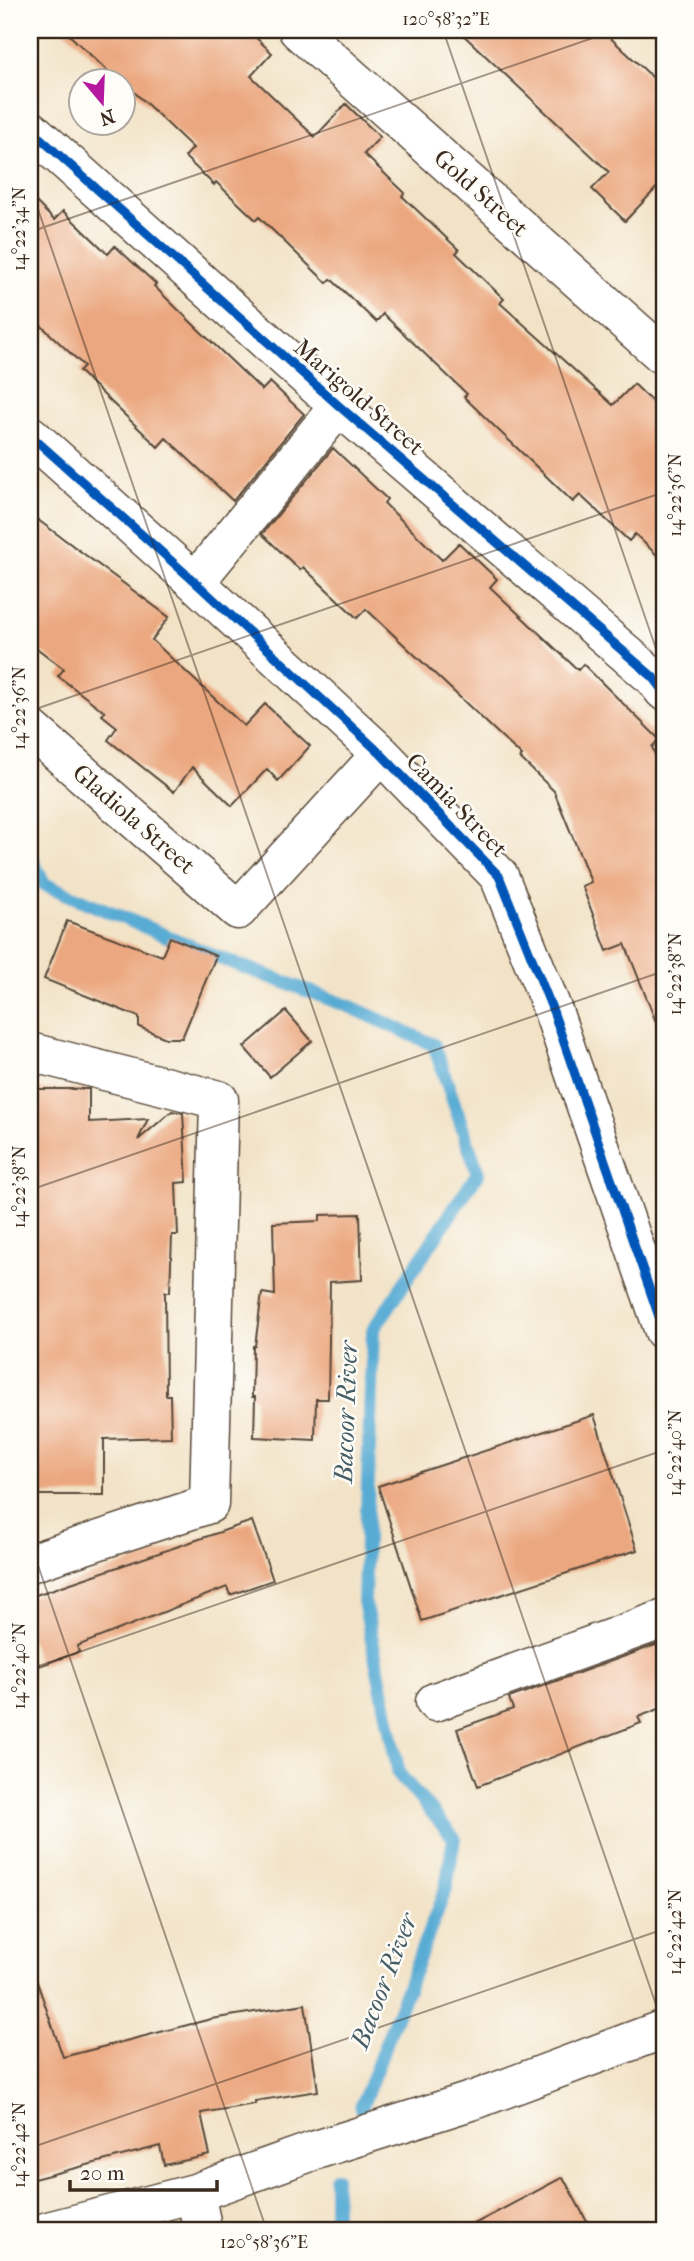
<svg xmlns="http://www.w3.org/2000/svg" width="694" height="2261" font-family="'IM FELL French Canon',serif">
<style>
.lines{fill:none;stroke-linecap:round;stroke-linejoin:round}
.stream{stroke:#59acd4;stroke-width:14}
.building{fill:#eba77f}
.minor-casing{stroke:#564637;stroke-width:41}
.minor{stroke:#fff;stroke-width:38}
.cycleway-casing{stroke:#fdfcf7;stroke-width:13}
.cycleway{stroke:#0057b8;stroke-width:9}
.ticks{fill:none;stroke:#3b2a1e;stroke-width:2;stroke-opacity:0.45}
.labels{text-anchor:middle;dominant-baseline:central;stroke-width:5;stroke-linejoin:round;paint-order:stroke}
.street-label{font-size:24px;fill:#3b2a1e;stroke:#fdfcf7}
.water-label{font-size:26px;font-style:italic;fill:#475e67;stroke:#fdfcf7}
.neatline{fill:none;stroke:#3b2a1e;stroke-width:2.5}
.ticks-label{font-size:18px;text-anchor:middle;fill:#3b2a1e}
</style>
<rect width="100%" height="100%" fill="#fdfcf7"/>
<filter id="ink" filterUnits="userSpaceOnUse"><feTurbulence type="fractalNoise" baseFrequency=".0143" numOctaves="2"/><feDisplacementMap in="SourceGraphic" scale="14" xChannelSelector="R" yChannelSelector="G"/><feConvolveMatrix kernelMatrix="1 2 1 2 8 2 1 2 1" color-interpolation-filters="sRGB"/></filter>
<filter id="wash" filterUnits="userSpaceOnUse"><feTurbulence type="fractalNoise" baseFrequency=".00686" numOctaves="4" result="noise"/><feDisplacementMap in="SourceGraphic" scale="28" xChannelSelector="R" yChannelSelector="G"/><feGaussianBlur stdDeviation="1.57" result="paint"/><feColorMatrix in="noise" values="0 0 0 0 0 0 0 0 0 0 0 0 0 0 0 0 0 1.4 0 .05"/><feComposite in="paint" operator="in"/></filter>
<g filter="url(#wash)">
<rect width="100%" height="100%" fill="#f2e3c7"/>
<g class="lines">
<path class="stream" d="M30,855L44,884L209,954L351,1007L434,1045L478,1173L373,1330L364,1601L399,1774L454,1838L446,1888L361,2108
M335,2231V2178"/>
</g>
<g id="blocks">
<path class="building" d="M64,30H248L272,53L251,76L315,137L346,104L380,137L364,154L405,193L402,196L459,250L456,253L504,299L500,303L613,405L634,384L664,413V562L635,534L629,541L580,495L573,502L464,397L467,394L383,314L376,322L331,279L327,283L259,217L256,220L216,182L214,185L185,157L193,148L127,85L125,88L122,80H117Z
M458,30H602L664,88V180L625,221L592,189L609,172Z
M30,196L54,220L63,211L108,254L115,246L156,284L154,286L199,330L262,390L270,382L304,414L233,501L166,438L158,447L79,371L84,366L30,315Z
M333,448L387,499L384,503L442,560L459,543L497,579L490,587L578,670L583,664L659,739L652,747L664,778V1036L662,1037L625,944L607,951L582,886L591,882L554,791L520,758L522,756L366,609L357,618L303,567L300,570L262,534Z
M30,514L169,617L152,640L244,726L265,704L310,746L278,781L267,769L232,806L192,767L174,792L108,740L117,727L102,715L105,712L58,676L64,669L30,643Z
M67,921L162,956L170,937L216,956L182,1038H166L139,1027V1017L44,979Z
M286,1011L312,1041L270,1077L244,1047Z
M33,1089H89V1122L148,1119L138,1140L172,1111L183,1113L187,1182L176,1183L178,1235H172L170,1292H165L166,1395H170L171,1437L104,1439V1495H30V1141H33Z
M360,1214L362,1280L330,1282L328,1399H316L315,1440L254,1437L255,1397H252L253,1346H255L262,1293L275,1295L273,1223L320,1221V1215Z
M594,1415L637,1550L422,1621L378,1486Z
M252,1521L273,1580L230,1595L227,1587L77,1646L79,1652L39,1666L30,1637V1597Z
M664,1642V1707L638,1717L641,1723L478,1786L457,1729L513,1709L509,1698Z
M36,1979L63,2057L211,2019L305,2004L318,2091L255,2101V2104L201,2113L210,2155L164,2165L160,2146L30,2180V1980Z
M563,2177L592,2231H461Z"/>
</g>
</g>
<g filter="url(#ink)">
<use href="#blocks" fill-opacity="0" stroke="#564637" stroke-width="2"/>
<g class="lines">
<g class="minor-casing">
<path id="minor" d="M298,30L664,356
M30,129L339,406L653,677L664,691
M30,435L195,582L381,754L499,876L553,1011L664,1331
M195,582L339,406
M30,728L238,910L381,754
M30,1052L219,1100L209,1504L30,1563
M435,1702L664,1619
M195,2193L316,2150L477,2099L664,2029
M48,2231L195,2193L203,2231"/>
</g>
<use href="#minor" class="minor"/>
<g class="cycleway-casing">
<path id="cycleway" d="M30,129L339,406L653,677L664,691
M30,435L195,582L381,754L499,876L553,1011L664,1331"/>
</g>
<use href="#cycleway" class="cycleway"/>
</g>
</g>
<path class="ticks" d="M443,30L664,672M30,186L664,2028M30,232L616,30M30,711L664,492M30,1190L664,971M30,1542L267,2231M30,1669L664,1450M30,2148L664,1929"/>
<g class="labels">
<g class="street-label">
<text transform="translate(481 193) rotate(42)">Gold Street</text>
<text transform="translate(359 397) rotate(41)">Marigold Street</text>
<text transform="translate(457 805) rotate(46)">Camia Street</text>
<text transform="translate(134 819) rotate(41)">Gladiola Street</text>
</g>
<g class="water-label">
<text transform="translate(346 1412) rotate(-88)">Bacoor River</text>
<text transform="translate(384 1981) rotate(-69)">Bacoor River</text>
</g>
</g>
<rect width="694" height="2261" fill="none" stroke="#fdfcf7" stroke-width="77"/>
<g transform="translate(102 102) rotate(161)"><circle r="33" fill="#fdfcf7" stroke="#afa8a0" stroke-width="2"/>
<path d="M0-5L12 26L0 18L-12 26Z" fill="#b5179e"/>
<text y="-10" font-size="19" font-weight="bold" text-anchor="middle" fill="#3b2a1e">N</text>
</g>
<path d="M70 2180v10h147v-10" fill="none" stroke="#3b2a1e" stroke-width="3.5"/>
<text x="80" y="2180" font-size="21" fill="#3b2a1e" stroke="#fdfcf7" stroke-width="5" paint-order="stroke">20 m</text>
<rect x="38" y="38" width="618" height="2184" class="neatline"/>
<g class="ticks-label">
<text x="446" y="25">120°58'32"E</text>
<text transform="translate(19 229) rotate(-90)" y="6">14°22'34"N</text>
<text transform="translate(675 495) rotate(-90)" y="6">14°22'36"N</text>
<text transform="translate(19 708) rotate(-90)" y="6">14°22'36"N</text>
<text transform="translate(675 974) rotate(-90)" y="6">14°22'38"N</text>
<text transform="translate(19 1187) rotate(-90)" y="6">14°22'38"N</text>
<text transform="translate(675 1453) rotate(-90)" y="6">14°22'40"N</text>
<text transform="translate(19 1666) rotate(-90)" y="6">14°22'40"N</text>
<text transform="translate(675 1932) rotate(-90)" y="6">14°22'42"N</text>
<text transform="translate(19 2145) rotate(-90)" y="6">14°22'42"N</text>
<text x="264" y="2248">120°58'36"E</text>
</g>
</svg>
